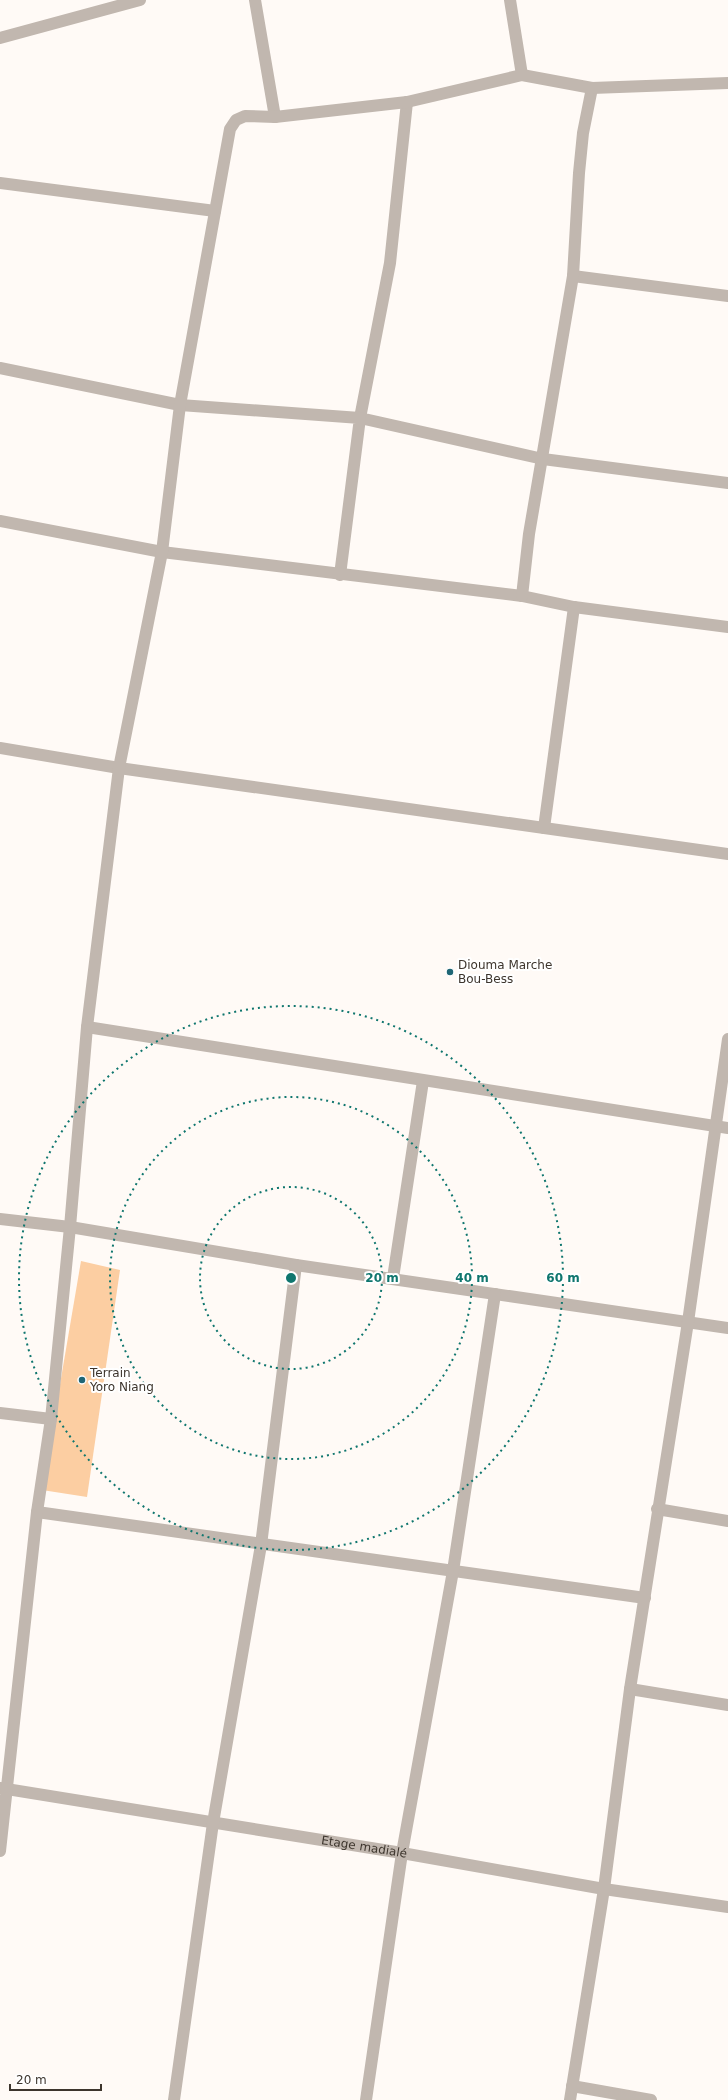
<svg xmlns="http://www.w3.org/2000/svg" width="728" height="2100" font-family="'DejaVu Sans',sans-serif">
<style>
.park{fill:#fccea2}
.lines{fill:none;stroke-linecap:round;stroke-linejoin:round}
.street{stroke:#c1b7af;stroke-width:12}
.ring{fill:none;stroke:#0f766e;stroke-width:2;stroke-dasharray:2 4}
.poi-dot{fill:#1f6675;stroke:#fff;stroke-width:1.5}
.labels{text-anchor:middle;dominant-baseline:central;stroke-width:4;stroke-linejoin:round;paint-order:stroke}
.poi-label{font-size:12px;fill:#3d352d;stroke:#fff;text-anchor:start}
.street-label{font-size:12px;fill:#3d352d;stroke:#fff}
.centre{fill:#0f766e;stroke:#fff;stroke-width:2}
.ring-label{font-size:12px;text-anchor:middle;font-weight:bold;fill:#0f766e;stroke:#fff;stroke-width:4;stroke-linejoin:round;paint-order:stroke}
</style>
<rect width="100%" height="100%" fill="#fffaf6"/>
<path class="park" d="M81,1261L120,1270L87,1497L42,1490Z"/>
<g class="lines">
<g class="street">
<path d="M255,0L275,117"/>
<path d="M510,0L522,75"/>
<path d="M0,38L140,0"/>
<path d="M407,102L390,263L360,418L543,459L728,483"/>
<path d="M0,183L215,211"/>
<path d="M573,276L728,296"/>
<path d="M0,368L180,405L360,418L340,575"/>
<path d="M0,521L162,552L522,596L574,607L728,627"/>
<path d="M522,596L529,534L573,276L579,173L583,133L592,88"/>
<path d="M0,748L119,768L728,854"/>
<path d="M544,828L574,607"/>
<path d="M87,1027L728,1128"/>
<path d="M0,1219L70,1227L296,1265L728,1328"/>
<path d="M393,1278L423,1081"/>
<path d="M0,1413L51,1419"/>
<path d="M657,1509L728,1521"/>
<path d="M37,1512L645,1598"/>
<path d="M630,1689L728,1705"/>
<path id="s1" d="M0,1788L402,1853L604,1889L728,1907"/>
<path d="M0,1851L37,1512L51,1419L70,1227L87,1027L119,768L162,552L180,405L230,129L236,120L245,116L275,117L407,102L522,75L592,88L728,83"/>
<path d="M572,2086L651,2100"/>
<path d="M174,2100L213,1823L261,1545L296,1265"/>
<path d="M366,2100L402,1853L453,1571L495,1294"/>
<path d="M570,2100L604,1889L630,1689L688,1322L728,1039"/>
</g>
</g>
<g class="ring">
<circle cx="291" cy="1278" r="91"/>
<circle cx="291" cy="1278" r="181"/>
<circle cx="291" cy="1278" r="272"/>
</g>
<g class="poi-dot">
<circle cx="450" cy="972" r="4"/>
<circle cx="82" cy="1380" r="4"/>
</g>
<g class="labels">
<g class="poi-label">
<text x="458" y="965">Diouma Marche<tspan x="458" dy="14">Bou-Bess</tspan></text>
<text x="90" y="1373">Terrain<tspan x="90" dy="14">Yoro Niang</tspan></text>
</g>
<g class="street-label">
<text stroke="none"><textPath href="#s1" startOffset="369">Etage madialé</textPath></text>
</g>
</g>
<circle cx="291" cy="1278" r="6" class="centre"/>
<g class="ring-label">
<text x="382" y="1282">20 m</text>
<text x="472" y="1282">40 m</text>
<text x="563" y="1282">60 m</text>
</g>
<path d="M10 2084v6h91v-6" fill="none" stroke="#3d352d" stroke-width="2"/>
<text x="16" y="2084" font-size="12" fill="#3d352d" stroke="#ffffff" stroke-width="3" paint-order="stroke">20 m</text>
</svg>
